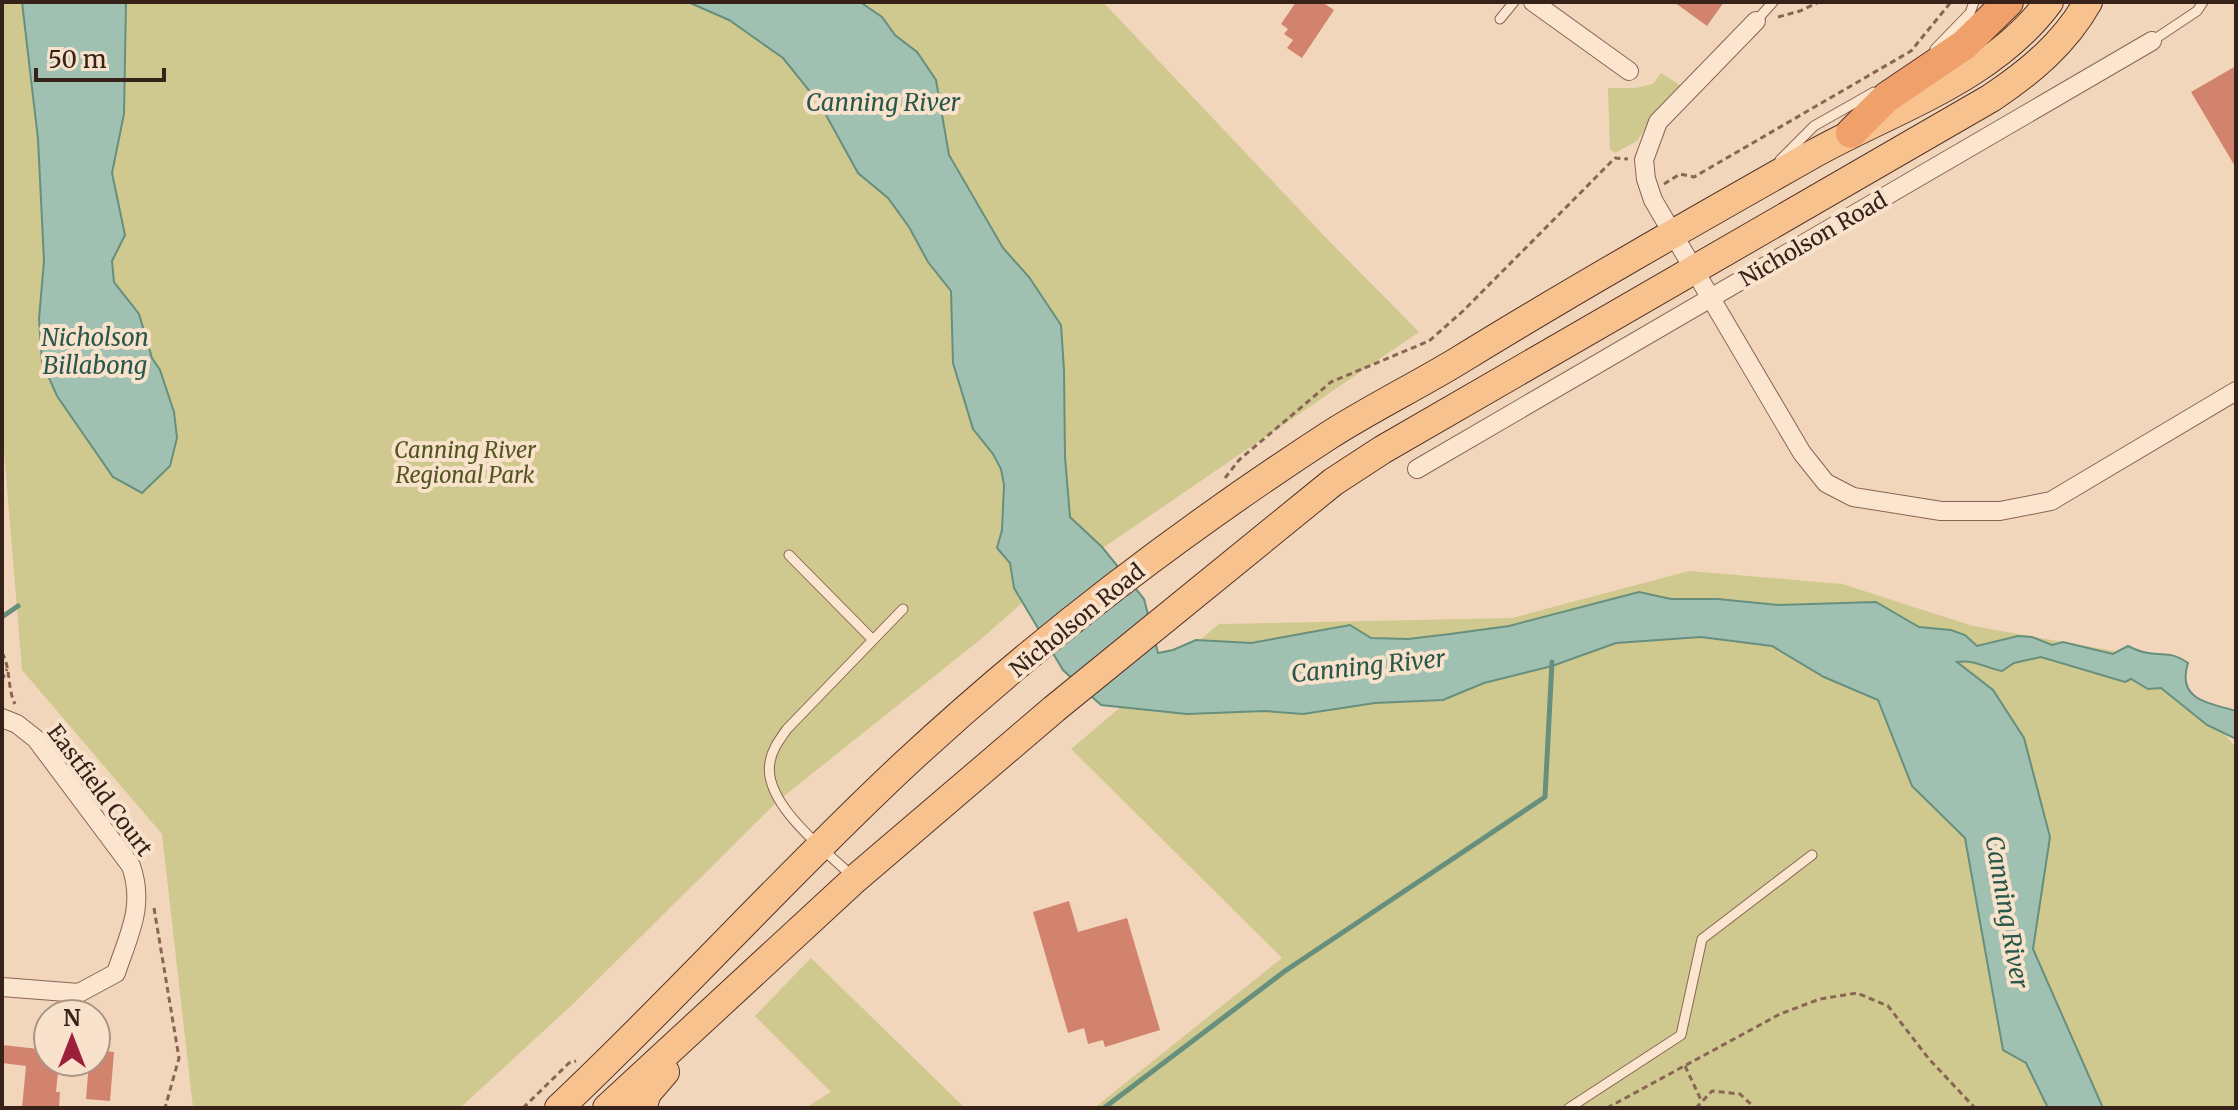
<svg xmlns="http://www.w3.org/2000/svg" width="2238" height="1110" font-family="Merriweather,serif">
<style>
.green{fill:#cfc98f}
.water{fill:#a0c1b1;stroke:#678f7d;stroke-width:2}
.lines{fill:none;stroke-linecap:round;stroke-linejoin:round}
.stream{stroke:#678f7d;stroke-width:5}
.building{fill:#d2836e}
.service-casing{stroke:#896554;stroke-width:11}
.minor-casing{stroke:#896554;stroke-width:20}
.primary-casing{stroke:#563529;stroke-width:30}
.trunk-casing{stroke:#563529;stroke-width:32}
.path{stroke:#896554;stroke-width:3;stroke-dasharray:6 4;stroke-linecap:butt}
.service{stroke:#fbe5cf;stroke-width:9}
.minor{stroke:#fbe5cf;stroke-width:18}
.primary{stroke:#f8c28f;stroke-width:28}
.trunk{stroke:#f0a06a;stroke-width:30}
.labels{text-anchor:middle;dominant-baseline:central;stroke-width:8;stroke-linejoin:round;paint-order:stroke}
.street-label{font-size:22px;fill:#37221a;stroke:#f8e2cb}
.park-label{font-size:22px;font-style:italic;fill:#52551f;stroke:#f8e2cb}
.water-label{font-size:24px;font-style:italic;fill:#28584b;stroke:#f8e2cb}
</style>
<rect width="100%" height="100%" fill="#f1d6bb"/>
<path class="green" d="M2,2H1103L1329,241L1419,332L1022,603L981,639L779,800L573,1004L460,1108H193L162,834L22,670L2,427Z
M1661,73L1683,87L1656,113L1637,141L1615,153L1610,149L1608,88H1636L1653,84Z
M1689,571L1842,584L1973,626L2120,652L2181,681L2236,748V1108H1094L1282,958L1071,749L1219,624L1512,618Z
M811,958L965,1108H805L831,1092L755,1016Z"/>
<path class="water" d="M22,2H126L124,114L112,173L125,235L112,261L114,282L139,314L152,358L160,370L174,412L177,438L170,466L142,493L113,477L57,396L42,362L39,319L44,261L38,139Z
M688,2H860L882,17L895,35L917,52L936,80L949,155L1003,248L1029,277L1061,325L1064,370L1065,457L1070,517L1102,547L1144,599L1158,653L1173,650L1196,640L1251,643L1350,625L1371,638L1408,639L1450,634L1509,626L1639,592L1671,599H1718L1778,605L1876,602L1919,627L1951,630L1965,635L1977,646L2018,636L2032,637L2052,645L2063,642L2113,654L2128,646C2134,649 2141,652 2148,653C2166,656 2170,651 2188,663C2176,700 2209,703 2236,711V739L2207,725L2161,688L2148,689L2131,679L2125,682L2041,657L2014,663L2002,671C1986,668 1973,659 1957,662L1993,690L2024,738L2050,837L2033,949L2103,1108H2048L2026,1063L2003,1050L1965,838L1912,786L1878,700L1824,677L1772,646L1701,637L1616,643L1552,666L1484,683L1443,700L1375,703L1303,714L1265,711L1187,714L1101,705L1063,670L1014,588L1010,563L997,548L1002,530L1004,485L1001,469L993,454L973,429L953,363L951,291L928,262L909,227L888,198L858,173L820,104L783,58L729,20Z"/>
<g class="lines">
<path class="stream" d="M2,617L18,606
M1104,1108L1285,971L1545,797L1552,662"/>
</g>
<path class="building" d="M1296,2H1322L1334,10L1302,58L1287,48L1293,40L1284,34L1288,29L1281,24Z
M1674,2H1724L1707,26Z
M2236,66V168L2191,92Z
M1069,901L1078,932L1127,918L1160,1030L1105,1047L1103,1040L1088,1044L1084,1028L1068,1033L1033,912Z
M2,1045L48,1050V1062H59L56,1092H60L59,1108H22L26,1066L2,1063Z
M96,1050L114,1052L110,1101L86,1099L89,1062H96Z"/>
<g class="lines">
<g class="service-casing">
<path id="service" d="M1500,19L1514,2
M1756,21L1773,2
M2152,41L2197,11L2203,2
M1935,49L1970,13L1974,2
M1780,160L1814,126L1874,92
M789,555L873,640
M853,877C826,851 762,803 770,762C772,749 780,739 787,729L903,609
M1569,1108L1681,1035L1702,939L1812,855"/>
</g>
<g class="minor-casing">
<path id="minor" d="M1533,2L1629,71
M1756,21L1658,122L1644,160L1646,179L1653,200L1802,453L1826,483L1853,497L1941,511H2000L2051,501L2236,391
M1417,469L2152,41
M2,718L17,724L36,739L131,866C145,906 129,934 116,973L79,993L2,987"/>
</g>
<g class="primary-casing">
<path id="primary" d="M559,1108C677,997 786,875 905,764C1035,643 1179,533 1328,436C1370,409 1415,387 1458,361C1575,289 1695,221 1815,153C1896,108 1992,79 2049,2
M607,1108L855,879L1054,709L1333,482L1382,450L1991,98C2030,72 2065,43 2088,2
M642,1108L647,1093L665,1072"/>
</g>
<g class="trunk-casing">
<path id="trunk" d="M1851,133L1887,97L1964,45L2008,2"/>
</g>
<path class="path" d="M1778,17L1800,11L1819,2
M1664,184L1680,174L1694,177L1911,51L1951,2
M1225,478L1239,460L1331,382L1429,341L1463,311L1615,158L1628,159
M2,653C11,668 7,688 15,704
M2,680L7,669
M154,908L179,1058L165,1108
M1685,1066L1702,1102
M523,1108L569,1063L576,1061
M1607,1108L1780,1014L1820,999L1857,993L1888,1006L1929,1059L1975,1108
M1696,1108L1712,1091L1740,1094L1755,1108"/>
<use href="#service" class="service"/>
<use href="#minor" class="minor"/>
<use href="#primary" class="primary"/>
<use href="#trunk" class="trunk"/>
</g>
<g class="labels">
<g class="street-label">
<text transform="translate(1813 239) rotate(-30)">Nicholson Road</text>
<text transform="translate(1077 620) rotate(-39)">Nicholson Road</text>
<text transform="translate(100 790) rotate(53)">Eastfield Court</text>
</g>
<g class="park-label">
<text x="465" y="450">Canning River<tspan x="465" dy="25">Regional Park</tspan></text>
</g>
<g class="water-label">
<text x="883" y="102">Canning River</text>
<text x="95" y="337">Nicholson<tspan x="95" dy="28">Billabong</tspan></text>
<text transform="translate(1368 666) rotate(-6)">Canning River</text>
<text transform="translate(2007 912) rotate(80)">Canning River</text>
</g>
</g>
<rect width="2238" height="1110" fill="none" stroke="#37221a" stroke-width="8"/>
<g transform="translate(72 1038)"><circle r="38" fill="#f8e2cb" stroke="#ab9584" stroke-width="2"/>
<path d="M0-6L14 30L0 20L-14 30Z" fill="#9c203a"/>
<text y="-12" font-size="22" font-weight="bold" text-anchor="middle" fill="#37221a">N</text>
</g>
<path d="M36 68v12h128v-12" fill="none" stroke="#37221a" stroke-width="4"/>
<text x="48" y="68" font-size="24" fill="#37221a" stroke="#f8e2cb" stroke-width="6" paint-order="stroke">50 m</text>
</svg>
